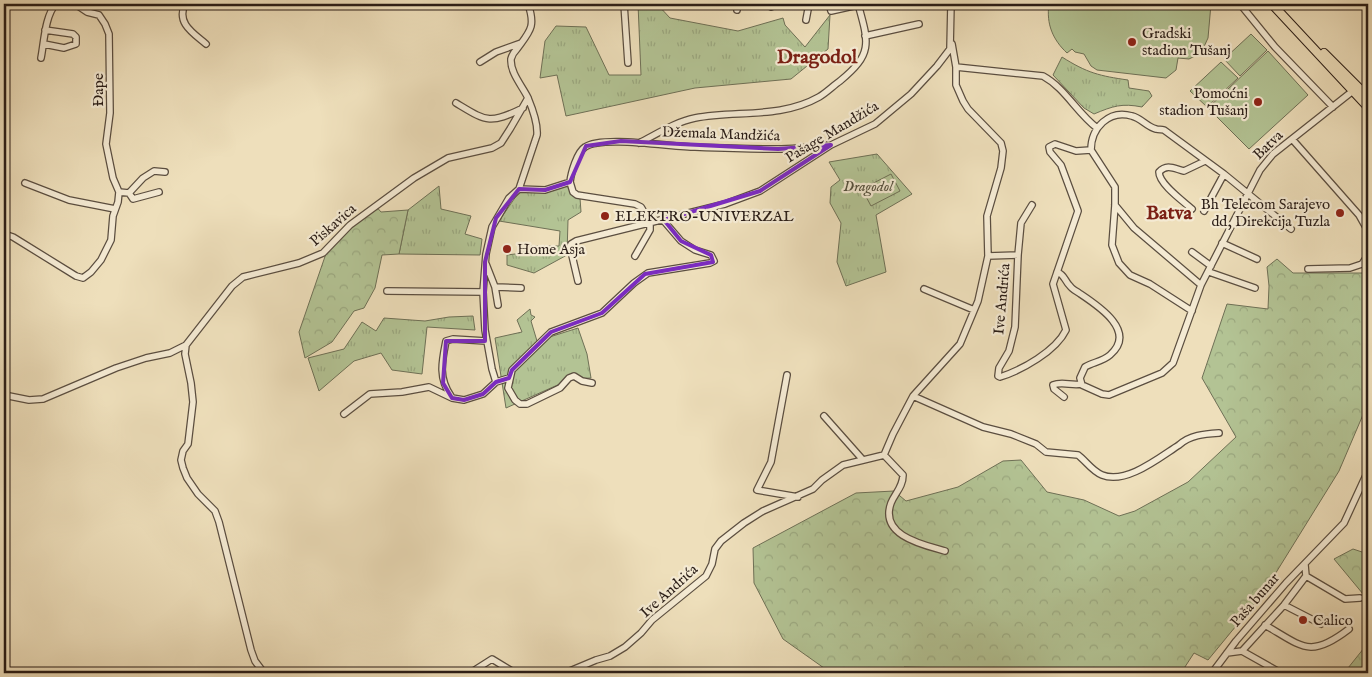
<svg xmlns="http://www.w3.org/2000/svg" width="1372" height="677" font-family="'IM FELL English',serif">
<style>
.grass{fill:url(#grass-tufts);stroke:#6e7056}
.forest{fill:url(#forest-crowns);stroke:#6e7056}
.pitch{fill:#b3c394;stroke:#6e7056}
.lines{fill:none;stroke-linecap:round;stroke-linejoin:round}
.minor-casing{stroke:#5b4e40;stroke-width:8}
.major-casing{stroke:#2a1d17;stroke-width:10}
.minor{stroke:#f4ead3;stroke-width:5.5}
.major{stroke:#eedfbb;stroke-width:8}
.marked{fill:none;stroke:#7b2cbf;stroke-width:4;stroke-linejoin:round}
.poi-dot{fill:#8f2418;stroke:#f4ead3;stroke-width:2}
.labels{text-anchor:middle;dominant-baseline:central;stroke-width:4.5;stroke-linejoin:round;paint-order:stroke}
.poi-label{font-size:15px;fill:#2a1d17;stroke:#f4ead3;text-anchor:start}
.street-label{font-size:15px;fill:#2a1d17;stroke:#f4ead3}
.park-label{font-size:15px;font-style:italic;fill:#534f3c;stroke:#f4ead3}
.district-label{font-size:20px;font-weight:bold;fill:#7a1f14;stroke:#f4ead3}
</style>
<defs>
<pattern id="grass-tufts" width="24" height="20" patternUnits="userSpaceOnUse" patternTransform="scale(1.25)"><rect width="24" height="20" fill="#b3c394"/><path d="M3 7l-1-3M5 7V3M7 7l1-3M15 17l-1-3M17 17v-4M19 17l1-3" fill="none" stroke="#9aa77f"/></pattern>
<pattern id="forest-crowns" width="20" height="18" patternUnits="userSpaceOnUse" patternTransform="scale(1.25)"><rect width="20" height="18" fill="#b3c394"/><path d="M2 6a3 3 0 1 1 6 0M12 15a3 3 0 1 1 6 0" fill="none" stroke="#9aa77f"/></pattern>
</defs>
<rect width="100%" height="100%" fill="#eedfbb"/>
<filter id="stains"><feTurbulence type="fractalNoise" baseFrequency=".004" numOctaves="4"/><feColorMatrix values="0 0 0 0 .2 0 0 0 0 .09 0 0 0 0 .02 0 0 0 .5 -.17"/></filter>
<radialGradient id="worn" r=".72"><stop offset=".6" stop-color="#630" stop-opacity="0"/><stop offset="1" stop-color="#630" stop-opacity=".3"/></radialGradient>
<path class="grass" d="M638,4H657L670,18L738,31L783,18L785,25L805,47L830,15L828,49L791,79L695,88L566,116L557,75L540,78L545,41L556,26L586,27L609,75H641Z
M1062,57C1087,73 1100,76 1128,80L1129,88L1149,91L1152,96L1142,107C1122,103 1113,106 1094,114L1084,108L1053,75Z
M877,154L912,194L876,215L886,272L846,286L837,262L841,223L830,203L831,187L840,180L829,162Z
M565,182L580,198L581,212L568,220L567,255L534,273L507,265V255L523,253V246H559L560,231L499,221L521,189L545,190Z
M439,186L441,209L471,216L465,234L482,239L480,255L399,254L408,210Z
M530,309L531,315L535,317L531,321L537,341L578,328L587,354L591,378L571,379L506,408L495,338L522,332L517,320Z
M473,316L475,330L427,327L422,374L392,370L381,353L354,361L319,391L308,358L344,349L362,322L376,331L384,318L425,321L449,317Z"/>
<path class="forest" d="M374,204L381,212L408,210L399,254L382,255L375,288L364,308L354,311L332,342L305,358L299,332L330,242Z
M1277,259L1293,273H1366L1368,274V403L1339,471L1264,592L1208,660L1194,653L1181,673H960L950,668L904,667L901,673H831L783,639L754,583L753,548L856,493L894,491L906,501L958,487L1003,461L1021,460L1047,492L1084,500L1119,516L1135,511L1188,482L1236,437L1202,378L1227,304L1268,309L1269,286L1267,267Z
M4,287L5,289L8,345L4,353Z
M1353,549L1368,554V600L1334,559Z
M1368,643V673H1344Z"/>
<path class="pitch" d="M1049,4H1211L1208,38L1201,53L1189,59L1178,58L1176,70L1166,78L1097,70L1091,66L1084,54L1075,52L1072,49L1067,53C1053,40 1046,24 1049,4Z
M1251,34L1267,50L1240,76L1224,59Z
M1268,51L1308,95L1249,149L1208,108Z
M1221,62L1238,78L1207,107L1190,91Z
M891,174L900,191L871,206L862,189Z"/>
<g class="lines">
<g class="minor-casing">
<path id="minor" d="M185,4C176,23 193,33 206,44
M624,4L628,63
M770,4L771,7
M829,4L831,11L858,5
M1240,4L1275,47L1333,107
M737,10L738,4
M806,20L809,4
M865,36L919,24
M44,44L64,48L76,44V37L73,34L45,30
M41,58C44,43 45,15 56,4
M480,62L496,52L521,43
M956,67L1043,76C1065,88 1077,113 1097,128
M456,103C486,121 489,125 523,108
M1292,139L1359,215L1368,231
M639,143C657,134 675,122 695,118C736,110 780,119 819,97C826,93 833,86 840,81C873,54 869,43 858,4
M1091,150L1115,187V205L1112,245L1119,263L1130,275L1150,284L1192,311
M570,182L573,192L577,195L635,204L641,207L650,222V230L635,256
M25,183L69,200L115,209
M519,189L545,190L570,182C571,173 577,152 585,147C602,135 672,147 695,147C722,148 749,149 776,149C793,149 812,147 829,145
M119,192L129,193L143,178L154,171L165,172
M129,193L133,199L159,192
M1115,205L1134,228L1201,285
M1192,209C1183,201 1159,184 1159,172C1167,163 1175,169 1184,171L1205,161
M1204,211L1224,174
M4,234L13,237L76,276L83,278L91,272L101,260L111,240L113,216L118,202L119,192L113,178L106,144L110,113L109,34L105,24L99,15L87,12L75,4
M1222,243L1257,259
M1192,252L1211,266
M1018,255L1021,223L1032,205
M988,256L1018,255L1015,327L1009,351L999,368L998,376L1000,377C1022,370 1056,351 1066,330L1053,284L1078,211L1061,165L1050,152L1049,147L1055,144L1076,151L1091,150C1091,128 1109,109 1132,116C1141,118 1147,127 1156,129C1159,130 1161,129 1164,130L1224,174L1291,229
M486,264L495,287L498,305
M1308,269L1350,268L1362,264L1368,255
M1057,272C1065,275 1064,280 1070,286C1072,289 1076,291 1079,293C1097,305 1138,331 1110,355C1102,362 1093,362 1085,367L1080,378L1082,385L1102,394L1109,395L1162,373L1173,363L1201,285L1260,170L1273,154L1354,90
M1209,272L1255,288
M578,281L570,247L571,244L576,241L725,204L760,191L831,145L875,124L911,94L937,66L950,49L951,4
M495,287L521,288
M924,289L974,310
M387,291L483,292
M186,345L185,354L191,383L193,402L188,444L183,451L181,460L183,468L187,478L198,494L215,511L219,522L251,650L255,661L264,673
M787,375L771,462L757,490L798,497
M496,382L492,369L485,330L483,292L486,254L492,227L509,198L519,189L537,135C538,123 533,110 528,98C523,87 510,73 511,59C512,55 514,52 517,49C530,31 536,27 528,4
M592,383L582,381L574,376L569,378L560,388L527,404H520L515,400L508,388L512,370L551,332L602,313L634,283L648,273L710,263L714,261L711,255L695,250L681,241L663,220
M4,395L29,400L43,399L116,368L146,358L170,353L186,345L232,286L243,277L299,263L323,253L350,225L414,178L448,158L492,148L501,143L510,129L528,98
M451,396C438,378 442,361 446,341L453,339L486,341
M913,396L983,427L1011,434L1036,444L1046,452L1078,455C1086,461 1092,471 1102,475C1126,485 1160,457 1179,445C1190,435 1204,434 1219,433
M1064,397L1054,389L1053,385C1062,381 1072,386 1081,384
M344,414L370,394L402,392L429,387L452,398L464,400L483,394L496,382L509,378
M824,416L863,460
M884,455L893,434L913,396L960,344L978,301L988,256L987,216L1001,168L1003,151L1001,143L968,109L963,101L956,85V67L952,44
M884,455L903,475C903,487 895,493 891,503C879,536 924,545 945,551
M1306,576L1345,599L1360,598
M1284,605L1321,624
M1265,625C1303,647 1310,659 1349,629
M1242,651L1281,673
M1227,653L1242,651L1284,605L1306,576L1305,565
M470,673L492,659L515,673
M565,673L596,660L610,656L625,647L641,633L652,620L706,576L712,564L715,549L721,541L744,523L763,511L813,489L822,480L843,465L884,455
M1212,673L1236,641L1286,583L1344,523L1368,471"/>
</g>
<g class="major-casing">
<path id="major" d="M1272,4L1368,107
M1324,53L1368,97"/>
</g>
<use href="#minor" class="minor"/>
<use href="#major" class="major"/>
</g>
<path class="marked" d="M621,141L778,149L831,145L760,191L664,220L681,241L711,255L713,262L645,274L602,313L551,332L512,370L509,378L496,382L483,394L464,400L452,398L443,383L446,341H485V262L496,218L519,189L545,190L570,182L586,146Z"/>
<g class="poi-dot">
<circle cx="1132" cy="42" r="5"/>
<circle cx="1258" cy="102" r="5"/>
<circle cx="1340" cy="213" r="5"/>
<circle cx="605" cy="216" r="5"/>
<circle cx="507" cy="249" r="5"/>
<circle cx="1303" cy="620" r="5"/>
</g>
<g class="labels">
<g class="poi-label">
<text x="1142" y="33">Gradski<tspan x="1142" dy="17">stadion Tušanj</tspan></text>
<text x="1248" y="93" text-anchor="end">Pomoćni<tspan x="1248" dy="17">stadion Tušanj</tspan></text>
<text x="1330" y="204" text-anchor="end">Bh Telecom Sarajevo<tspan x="1330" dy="17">dd, Direkcija Tuzla</tspan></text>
<text x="615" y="216">ELEKTRO-UNIVERZAL</text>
<text x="517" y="249">Home Asja</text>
<text x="1313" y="620">Calico</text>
</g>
<g class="street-label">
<text transform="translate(98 90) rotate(-90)">Đape</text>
<text transform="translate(832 132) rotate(-31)">Pašage Mandžića</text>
<text transform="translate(721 134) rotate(2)">Džemala Mandžića</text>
<text transform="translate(1268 145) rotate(-44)">Batva</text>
<text transform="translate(333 225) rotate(-41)">Piskavica</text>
<text transform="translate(1002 299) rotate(-85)">Ive Andrića</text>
<text transform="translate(669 591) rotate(-42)">Ive Andrića</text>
<text transform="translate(1255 600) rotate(-49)">Paša bunar</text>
</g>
<g class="park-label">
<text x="868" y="186">Dragodol</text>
</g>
<g class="district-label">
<text x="817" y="57">Dragodol</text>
<text x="1169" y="213">Batva</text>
</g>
</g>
<rect width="1372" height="677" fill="none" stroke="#eedfbb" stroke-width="20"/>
<rect x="5" y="5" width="1362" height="667" fill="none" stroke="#2a1d17" stroke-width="2.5"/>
<rect x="10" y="10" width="1352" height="657" fill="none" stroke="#2a1d17"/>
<rect width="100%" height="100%" filter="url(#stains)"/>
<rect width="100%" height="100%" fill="url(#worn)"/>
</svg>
